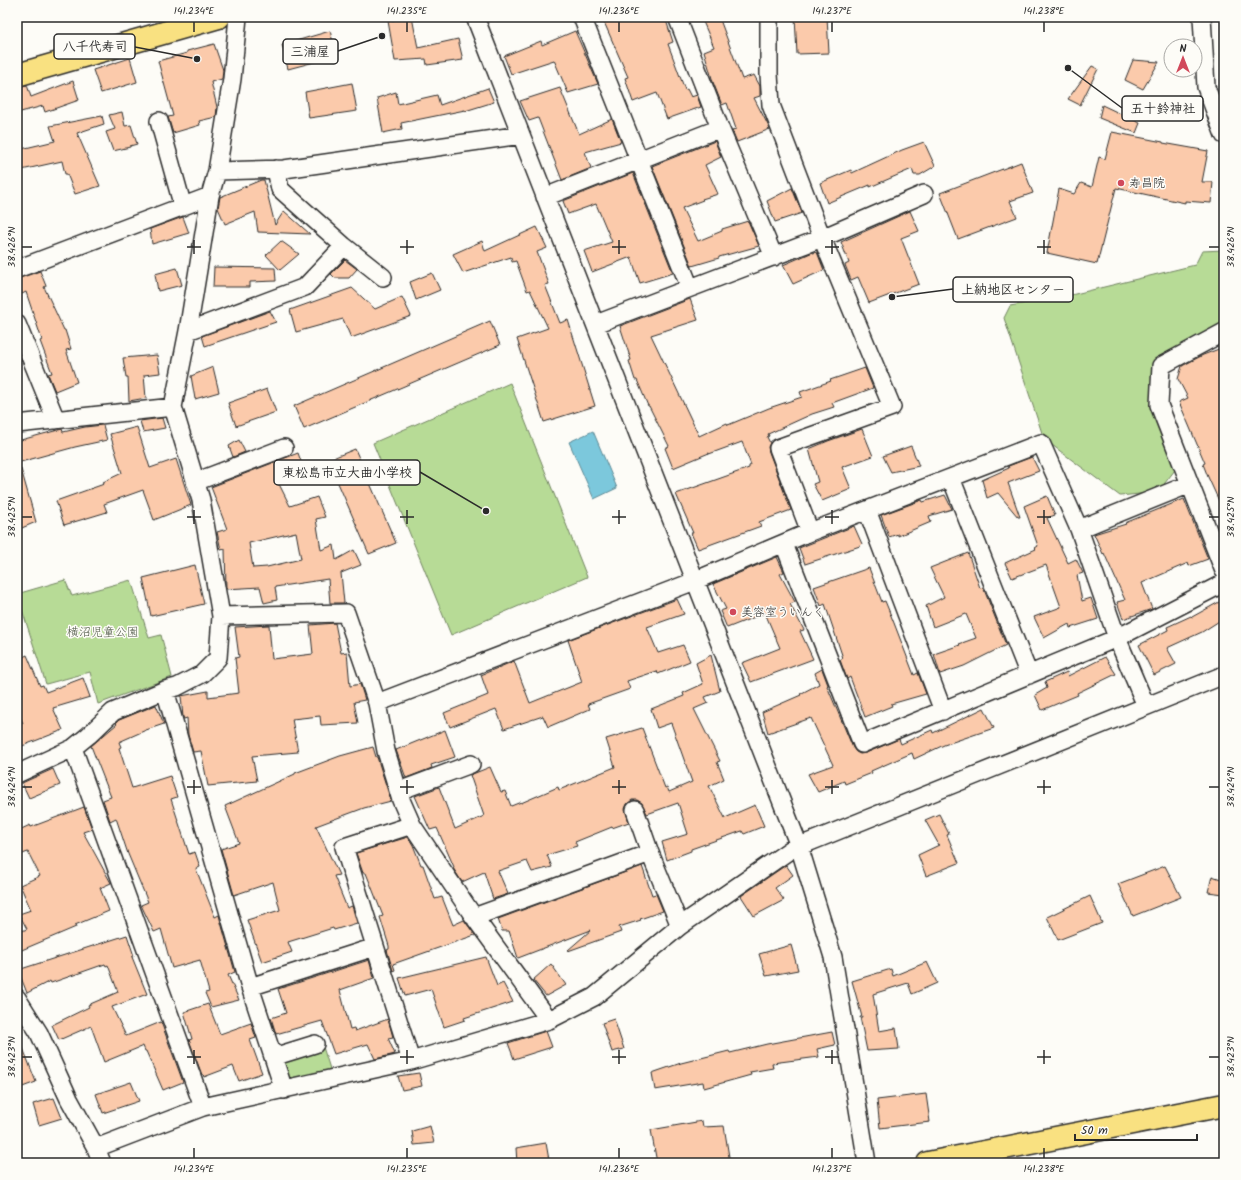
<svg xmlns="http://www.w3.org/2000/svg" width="1241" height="1180" font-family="Kalam,'Klee One',sans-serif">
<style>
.green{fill:#b7db96;stroke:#718360}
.water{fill:#7cc8dc;stroke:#5c8995}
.building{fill:#fbcaab;stroke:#2b2b2b;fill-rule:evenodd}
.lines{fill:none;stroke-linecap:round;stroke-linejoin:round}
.minor-casing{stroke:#2b2b2b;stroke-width:20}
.major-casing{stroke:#2b2b2b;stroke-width:25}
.highway-casing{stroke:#2b2b2b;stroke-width:25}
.minor{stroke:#fdfcf7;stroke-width:17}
.major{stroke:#f9e181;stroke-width:22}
.highway{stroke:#f9e181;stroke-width:22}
.ticks{fill:none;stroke:#2b2b2b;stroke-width:1.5}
.poi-dot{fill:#d1495b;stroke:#fdfcf7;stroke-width:1.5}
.labels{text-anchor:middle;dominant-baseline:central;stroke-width:3;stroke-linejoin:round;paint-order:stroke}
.poi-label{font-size:12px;fill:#2b2b2b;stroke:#fdfcf7;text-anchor:start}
.park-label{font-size:12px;fill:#4e5746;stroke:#fdfcf7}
.leader{fill:none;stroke:#2b2b2b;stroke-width:1.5}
.callout-dot{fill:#2b2b2b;stroke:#fdfcf7;stroke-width:1.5}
.callout{fill:#fdfcf7;stroke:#2b2b2b;stroke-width:1.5}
.callout-label{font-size:13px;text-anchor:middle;font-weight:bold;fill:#2b2b2b}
.neatline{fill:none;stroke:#2b2b2b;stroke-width:1.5}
.ticks-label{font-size:10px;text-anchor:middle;fill:#2b2b2b}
</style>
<rect width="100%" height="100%" fill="#fdfcf7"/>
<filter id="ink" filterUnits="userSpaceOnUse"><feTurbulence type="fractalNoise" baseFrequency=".025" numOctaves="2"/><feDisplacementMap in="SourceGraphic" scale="8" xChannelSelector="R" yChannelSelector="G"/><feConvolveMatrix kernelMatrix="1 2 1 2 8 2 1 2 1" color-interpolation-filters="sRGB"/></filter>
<g filter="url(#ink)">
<path class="green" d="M1224,250V327L1162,360L1154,405L1178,466L1158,492L1120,496L1044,439L1004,318L1010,306L1071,295L1195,265L1202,251Z
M510,383L587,577L451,635L373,443Z
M65,580L72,596L131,580L149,638L161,635L172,677L98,704L90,672L46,684L17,594Z
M323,1047L332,1075L298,1082L288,1078L284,1063L289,1058Z"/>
<path class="water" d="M593,431L617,488L594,499L569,442Z"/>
<path class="building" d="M408,17H412L418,48L458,39L463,60L427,65L426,59L395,61L388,21Z
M618,17H665L673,42L668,44L685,90L687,89L691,97L697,95L701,107L667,119L657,93L633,102L625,78L628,77L604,22Z
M701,17H719L742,79L754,75L760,86V96L754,98L770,129L737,142L732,130L736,129L727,103L722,105L713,82L704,51L714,47Z
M795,17H827L829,53L797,54Z
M330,31L337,56L288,69L282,45Z
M575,31L598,84L568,93L554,60L511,74L504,56L541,41L542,45Z
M214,44L223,70L222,79L211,82L217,107L216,117L199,121L200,125L173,133L168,117L173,116L158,61L187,53V51Z
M130,58L137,82L101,93L93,70Z
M1133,60L1159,62L1143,89L1125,80Z
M1092,66L1098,69L1080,105L1068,99Z
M73,81L79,100L45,112L43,106L17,113V87L27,85L31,97Z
M352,83L357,111L309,118L305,92Z
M488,88L494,102L465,111V110L401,123L402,129L383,133L377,98L396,92L398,104L437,95L440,105Z
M560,88L579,134L612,119L621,142L585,152L591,168L562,180L538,118L529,121L520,101Z
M1102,105L1140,123L1136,133L1099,118Z
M122,112L125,126L131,125L137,144L130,146V147L113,151L106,132L115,129L109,115Z
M102,116L104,124L77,133L100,186L75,194L67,174H65L62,161L17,171V150L55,141L50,126Z
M1112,132L1163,142V143L1208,151L1202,182H1213L1211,203L1185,201V203L1116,188L1097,264L1047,253L1059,189L1074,194L1081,183L1092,187L1099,157L1105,159Z
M715,141L721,157L705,165L718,194L702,199L703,200L682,208L698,241L722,231V229L748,221L759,246L719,257V258L692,266L652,166Z
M924,142L935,166L920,175H914L912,169L870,187V185L827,203L820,183L851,170L852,173L902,150Z
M1021,162L1033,193L1010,201L1017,217L958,239L940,193Z
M633,173L673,273L640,283L631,257L592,272L584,251L612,242L596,204L568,214L563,201Z
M261,180H264L275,225L284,211L310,234L258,232L255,212L225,224L218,208L220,197Z
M792,188L802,213L775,222L767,201Z
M910,211L919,231L901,238L919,284L869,303L858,277L851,280L845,265L849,263L841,242Z
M183,217L189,233L152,244L150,229Z
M537,227L547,248L537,252L549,284L545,285L560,323L568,320L595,406L544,422L517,339L548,328L530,290L527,291L516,261L512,262L511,257L463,273L453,254L482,241L485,251Z
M281,241L299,254L280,270L266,255Z
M813,252V253L817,252L824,270L793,284L783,265Z
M345,260L357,269L349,278H335L331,274Z
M214,267L275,268L276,281L250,282V287H213Z
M177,268L182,285L158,291L155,274Z
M40,271L46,286L44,287L64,330H65L71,349L66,350L77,382L55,391L48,374L52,373L40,341L42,340L26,292L22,294L17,280V279Z
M432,273L440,290L416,300L410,282Z
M352,288L375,309L402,297L411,316L351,338L343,319L296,332L290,310Z
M690,299L698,320L651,335L699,436L727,423L728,425L769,408L802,397L800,392L831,381L830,380L865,368L873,388L832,403L834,407L812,414L768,434L769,436L767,437L770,443L768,447L769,452L791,510L759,522L761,526L698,549L691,533H693L676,494L749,468V466L751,465L742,442L709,454V453L673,468L665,448L669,446L649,406H648L637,380H635L629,361L631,360L620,326Z
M270,311L276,322L205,346L202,336Z
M490,321L500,345L304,429L294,406Z
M1224,347V512L1208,477L1203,464L1205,463L1179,402L1188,398L1178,379L1182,366L1203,355Z
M157,355L160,373L144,375L146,398L129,401L128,377H126L123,358Z
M213,367L219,392L195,399L191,376Z
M267,389L276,412L236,426L228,403Z
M162,418L165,428L143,432L140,421Z
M103,425L107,440L75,447L17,463V441L62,429L63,432L85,427Z
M137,427L150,468L176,459L191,505L154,520L143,490L104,504L107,512L64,525L56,501L104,484L103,482L122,473L110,434Z
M862,429L873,456L842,467L851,489L822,501L813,484L818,482L809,449L828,441Z
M239,440L245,452L233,457L229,446Z
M911,446L919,466L891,472L883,456Z
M355,449L396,543L369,554L328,460Z
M298,453L303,467L276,478L290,506L317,497L325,517L316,519L321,550L334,545L336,560L354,550L361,565L341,573L344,603H330L328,579L275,587L277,600L264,603L260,587L226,589L225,549L221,550L217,532L227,529L211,487ZM296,532L301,559L267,567L253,568L249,543Z
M1032,457L1039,471L1008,483L1020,517H1018L998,493L987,498L982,480L1009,468L1008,466Z
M21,469L36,522L17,530V470Z
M945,495L952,509L929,516L931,522L898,536V534L889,537L881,515L922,500L923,502Z
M1047,496L1055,515L1047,518L1068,563L1076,559L1083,573L1077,575L1082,601L1091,598L1098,619L1070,628L1069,624L1044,638L1034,617L1061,607L1046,565L1012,578L1005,563L1036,549L1035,548L1038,546L1024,506Z
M1184,499L1208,559L1189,566L1188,563L1142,583L1152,609L1123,619L1117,602L1125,600L1104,553L1103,554L1094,534L1126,524L1125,523Z
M854,526L862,544L860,546L805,564L799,548Z
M968,553L980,588L983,587L1006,645L964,666L940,674L934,654L960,645L959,644L976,638L966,614L933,627L926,606L944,597L930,568Z
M777,557L784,572L780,574L795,602L790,604L804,630L800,631L813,659L751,682L742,663L780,648L765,613L727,628L720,611L726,609L713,584Z
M195,565L204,604L151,616L143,578Z
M869,568L882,602L885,601L894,623L914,675L918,673L926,694L891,704L892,706L865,717L850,677L847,679L840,660L843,658L825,604L821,606L814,587Z
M677,599L684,614L647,627L658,653L683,645L690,661L658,674L657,671L627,681L630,689L588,704L590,709L548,727L543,716L504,729L496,709L450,727L444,713L488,695L481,675L514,661L530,703L582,682L568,640Z
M1219,602L1224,610V618L1202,632L1167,648L1176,664L1154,675L1139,645L1168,630L1167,627L1191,616L1192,617Z
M335,623L341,653L347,652L350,686L360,684L365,700L354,702L358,723L321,725L320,716L292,719L298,752L252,756L257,781L208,786L201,751L193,752L188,735L187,718L184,719L183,717L181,696L208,691V697L239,693L235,658L239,657L235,627L269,625L272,659L313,654L310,625Z
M27,655L40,686L43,685L46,692L83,678L90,697L53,708L63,730L17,748V726L23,723L17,711V660Z
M711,655L720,691L705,697L708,703L694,709L720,761L717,762L724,779L709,786L725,818L755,805L764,826L744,834L742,831L691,849V851L667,860L662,842L688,834L678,803L647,814L642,803L637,800H632L627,804L625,809L629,822L612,828V827L575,842L577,846L547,855L552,867L532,872L527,861L498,871L508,894L493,899L484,872L462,882L453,868L454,867L437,828L430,830L415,796L439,787L455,829L484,816L470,775L490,767L501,792L505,791L511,806L521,802V803L558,787L559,790L615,767L606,739L642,728L665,788L667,787L669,792L692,782L671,723L657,728L651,709L684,696L683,693L703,684L696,663Z
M1105,657L1116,674L1077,693L1078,695L1042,710L1035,695L1047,688L1045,682L1067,672L1068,676Z
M822,669L828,685L827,686L853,748L856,752L860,754L866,753L899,739L901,744L932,730L933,733L984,708L994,728L944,745L914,759L912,753L871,771L872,773L845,784L844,781L818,792L808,774L833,765L811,718L768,733L762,712L801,695L800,694L819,684L815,673Z
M156,705L164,724L146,730L119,742L121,747L119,748L132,788L170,776L177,797L171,799L189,854L195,852L200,867L196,869L215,917L219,915L220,919L235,972L228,975L239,1000L211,1007L205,993L209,992L200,960L172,968L161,929L154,932L141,905L148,902L128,854L116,818L110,821L103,800L111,797L91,746L117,724L116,723L119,720Z
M445,730L455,757L431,765L432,768L406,778L396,750Z
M373,747L376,757H377L391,801L364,808L316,826L339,875L334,876L347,908L352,906L353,909L357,923L334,930L333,928L288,942L292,952L262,962L247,920L280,910L273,882L234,895L221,849L239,843L225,806L295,774V773L340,756Z
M53,769L60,785L29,798L22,783Z
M84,807L92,829L83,832L111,883L100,888L109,911L75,925L76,927L17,952V933L27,929L19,914L31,910L20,885L40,876L28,852L17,856V831L30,825L31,827Z
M939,814L949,834L947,835L959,863L926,876L918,855L939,845L925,820Z
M408,837L413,845L421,865H423L435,899L442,897L453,925L464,920L475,935L393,964L395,970L393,971L387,950L389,949V946L380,917L383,916L366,873H363L356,853Z
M786,865L793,875L775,888L784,900L754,916L741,896Z
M642,866L652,895L656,894L663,911L640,919L641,920L619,927L621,932L568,951V950L591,930L518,958L509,931H502L498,919Z
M1165,866L1181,897L1133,916L1118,884Z
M1212,876L1224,880V894L1208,892Z
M1090,896L1102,923L1058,940L1047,917Z
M127,935L134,956L132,957L147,994L112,1007L126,1036L161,1022L183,1082L163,1090L146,1051H145L143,1046L104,1062L91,1026L59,1040L52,1025L89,1007L88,1005L118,992L108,965L106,966L105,964L51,983L50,981L27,993L18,970Z
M791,945L798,970L766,976L759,954Z
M486,957L497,986L503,983L513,1002L464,1018L465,1020L444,1027L431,989L405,996L399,978Z
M369,960L374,978L340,990L350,1029L354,1028L355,1031L388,1019L393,1037L388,1038L395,1054L375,1059L368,1044L334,1054L322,1021L276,1034L271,1018L286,1013L278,989Z
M927,962L937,983L912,994L908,983L873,994L879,1031L896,1028L899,1049L867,1051L860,1017H862L852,981L891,969L893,976Z
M551,964L566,985L546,996L533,980Z
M208,1004L220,1034L251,1023L256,1038L250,1040L262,1073L239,1081L233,1066L204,1077L203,1074L202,1075L189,1040L192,1039L184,1012Z
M614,1019L624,1049L612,1052L602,1023Z
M546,1031L552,1047L514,1059L508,1043Z
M832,1032L835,1045L817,1049L819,1057L772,1063L773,1068L750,1072L751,1075L704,1088L703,1082L655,1090L652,1073L681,1063L729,1051L730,1053L767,1044Z
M17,1035H18L36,1082L17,1089Z
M419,1073L422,1086L402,1090L398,1076Z
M131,1082L139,1101L103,1113L96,1094Z
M926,1094L930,1122L880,1128L877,1100Z
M54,1098L62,1118L39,1125L33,1104Z
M702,1121L703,1127L724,1126L730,1163H657L651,1130Z
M430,1126L434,1143L414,1145L412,1131Z
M546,1143L549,1160L517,1163L516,1148Z"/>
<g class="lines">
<g class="minor-casing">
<path id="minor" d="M475,17L799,846L833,957L867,1163
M582,17L690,288
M677,17L720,128L774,257
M769,17V74L771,105L822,238L892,407L778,448L810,532
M1202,17L1206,87L1224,135
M159,121L183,207
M276,169L280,189L344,246L383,277
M217,171L284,169L521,135
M545,197L720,128
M17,269L210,196
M17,324L56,420
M596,324L822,238L924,194
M188,331L305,287L344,246
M1224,332L1161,366L1159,405L1224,571
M17,424L173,407
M951,478L1029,675
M195,482L284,448
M867,510L943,711
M1079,529L1190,484
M784,544L862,744L1117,638L1224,583
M221,616L346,613L377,703L386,751L401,800L412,825L474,917L549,1020
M165,690L250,987L284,1090
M377,703L687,584L810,532L1041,443L1079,529L1117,638L1146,706
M73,748L203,1107
M17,774L73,748L89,735L113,712L165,690L177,687L202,674L218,658L221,616L201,500L173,407L188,331L210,196L217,171L232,79L238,17
M399,791L471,764
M635,810L650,853
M474,917L650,853L680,926
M250,987L375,947
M17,998L39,1033L69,1099L96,1148L102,1163
M273,1057L315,1044
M411,1061L344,847L412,825
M96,1148L203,1107L411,1061L549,1020L594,997L680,926L790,850L1224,675"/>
</g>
<g class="major-casing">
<path id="major" d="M928,1163L1224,1105"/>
</g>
<g class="highway-casing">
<path id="highway" d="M17,75L219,17"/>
</g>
<use href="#minor" class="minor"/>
<use href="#major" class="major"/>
<use href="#highway" class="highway"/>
</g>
</g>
<path class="ticks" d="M194,22V32M407,22V32M619,22V32M832,22V32M1044,22V32M194,240V254M407,240V254M619,240V254M832,240V254M1044,240V254M22,247H32M187,247H201M400,247H414M612,247H626M825,247H839M1037,247H1051M1209,247H1219M194,510V524M407,510V524M619,510V524M832,510V524M1044,510V524M22,517H32M187,517H201M400,517H414M612,517H626M825,517H839M1037,517H1051M1209,517H1219M194,780V794M407,780V794M619,780V794M832,780V794M1044,780V794M22,787H32M187,787H201M400,787H414M612,787H626M825,787H839M1037,787H1051M1209,787H1219M194,1050V1064M407,1050V1064M619,1050V1064M832,1050V1064M1044,1050V1064M22,1057H32M187,1057H201M400,1057H414M612,1057H626M825,1057H839M1037,1057H1051M1209,1057H1219M194,1148V1158M407,1148V1158M619,1148V1158M832,1148V1158M1044,1148V1158"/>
<g class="poi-dot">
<circle cx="1121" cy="183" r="4"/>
<circle cx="733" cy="612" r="4"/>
</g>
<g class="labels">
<g class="poi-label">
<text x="1129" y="183">寿昌院</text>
<text x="741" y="612">美容室ういんく</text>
</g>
<g class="park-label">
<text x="103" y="632">横沼児童公園</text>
</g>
</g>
<path class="leader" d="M197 59L135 47M382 36L338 51M1068 68L1122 108M892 297L953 289M486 511L420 472"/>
<g class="callout-dot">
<circle cx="197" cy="59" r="4"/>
<circle cx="382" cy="36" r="4"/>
<circle cx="1068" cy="68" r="4"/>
<circle cx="892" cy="297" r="4"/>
<circle cx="486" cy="511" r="4"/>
</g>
<g class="callout">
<rect x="54" y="34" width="81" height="25" rx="4"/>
<rect x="283" y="39" width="55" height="25" rx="4"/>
<rect x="1122" y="96" width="81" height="25" rx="4"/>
<rect x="953" y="277" width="120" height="25" rx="4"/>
<rect x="274" y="460" width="146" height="25" rx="4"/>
</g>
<g class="callout-label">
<text x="95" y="51">八千代寿司</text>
<text x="310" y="56">三浦屋</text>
<text x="1163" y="113">五十鈴神社</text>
<text x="1013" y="294">上納地区センター</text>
<text x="347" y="477">東松島市立大曲小学校</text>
</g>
<rect width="1241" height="1180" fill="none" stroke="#fdfcf7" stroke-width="44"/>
<g transform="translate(1183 58)"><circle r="19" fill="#fdfcf7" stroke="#a9a8a5"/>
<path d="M0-3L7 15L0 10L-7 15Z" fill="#d1495b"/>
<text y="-6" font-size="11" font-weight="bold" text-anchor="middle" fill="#2b2b2b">N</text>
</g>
<path d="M1075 1134v6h122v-6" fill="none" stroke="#2b2b2b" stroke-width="2"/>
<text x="1081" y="1134" font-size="12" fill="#2b2b2b" stroke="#fdfcf7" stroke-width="3" paint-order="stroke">50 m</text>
<rect x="22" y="22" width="1197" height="1136" class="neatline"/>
<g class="ticks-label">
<text x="194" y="14">141.234°E</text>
<text x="407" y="14">141.235°E</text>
<text x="619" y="14">141.236°E</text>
<text x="832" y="14">141.237°E</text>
<text x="1044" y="14">141.238°E</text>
<text transform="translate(11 247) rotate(-90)" y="4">38.426°N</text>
<text transform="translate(1230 247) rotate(-90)" y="4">38.426°N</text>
<text transform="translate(11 517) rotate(-90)" y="4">38.425°N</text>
<text transform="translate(1230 517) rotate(-90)" y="4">38.425°N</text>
<text transform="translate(11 787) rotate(-90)" y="4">38.424°N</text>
<text transform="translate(1230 787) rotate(-90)" y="4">38.424°N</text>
<text transform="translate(11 1057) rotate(-90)" y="4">38.423°N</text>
<text transform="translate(1230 1057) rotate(-90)" y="4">38.423°N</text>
<text x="194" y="1172">141.234°E</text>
<text x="407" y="1172">141.235°E</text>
<text x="619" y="1172">141.236°E</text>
<text x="832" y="1172">141.237°E</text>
<text x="1044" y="1172">141.238°E</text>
</g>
</svg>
